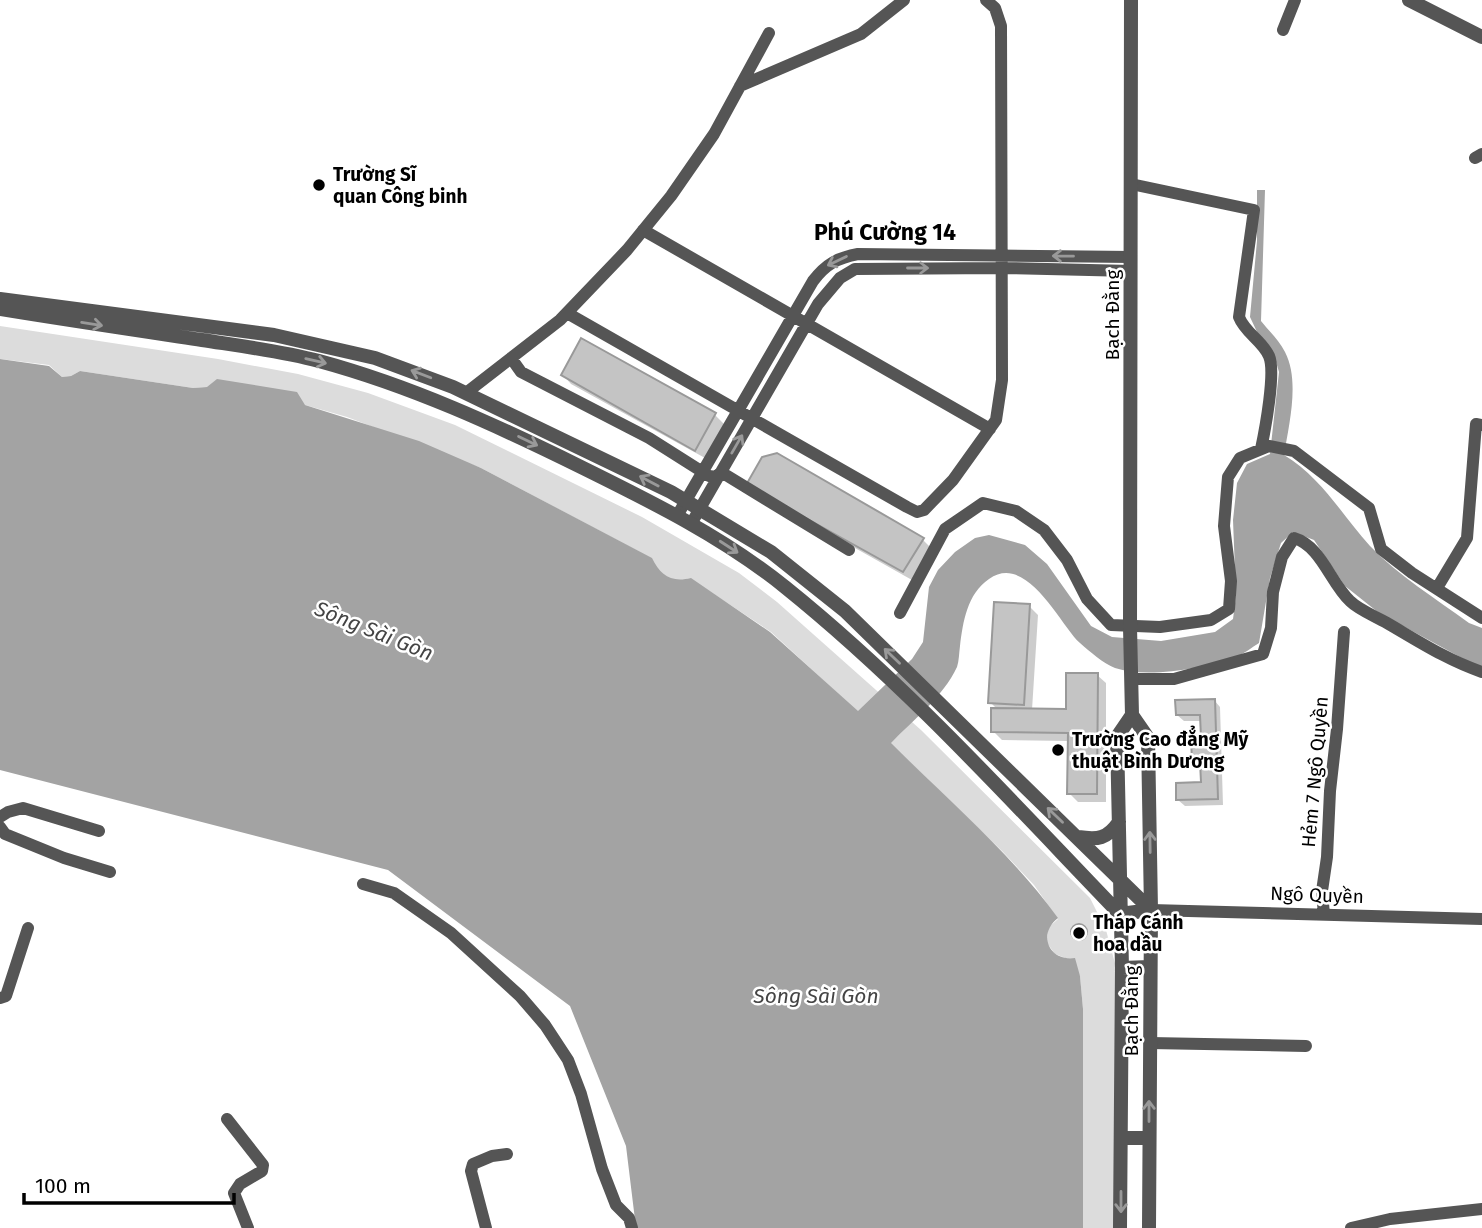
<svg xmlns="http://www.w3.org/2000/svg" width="1482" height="1228" font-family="'Fira Sans',sans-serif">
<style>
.green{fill:#dcdcdc}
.water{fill:#a3a3a3}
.shadow{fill:#0003}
.building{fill:#c4c4c4;stroke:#999;stroke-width:2}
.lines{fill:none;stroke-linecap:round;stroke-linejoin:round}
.minor{stroke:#555;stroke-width:12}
.tertiary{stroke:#555;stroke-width:14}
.oneway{stroke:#999}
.poi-dot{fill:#000;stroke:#fff;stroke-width:2.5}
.labels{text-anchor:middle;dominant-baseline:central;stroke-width:5;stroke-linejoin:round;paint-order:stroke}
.poi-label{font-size:19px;font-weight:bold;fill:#000;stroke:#fff;text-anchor:start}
.street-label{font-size:19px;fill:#000;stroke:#fff}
.water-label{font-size:21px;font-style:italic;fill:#444;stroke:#fff}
.quarter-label{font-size:23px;font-weight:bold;fill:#000;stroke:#fff}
</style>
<rect width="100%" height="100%" fill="#fff"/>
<path class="green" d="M0,326L218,359L298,374L368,393L455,425L642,517L739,573L777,602L921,730L1090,898L1106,930L1117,971L1116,1228H1083V1009L1080,976L1068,959L1055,954L1047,943L1048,928L1058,919L1034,885L1002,851L858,712L771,632L691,579C671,583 660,576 651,558L481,468L347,417L305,405L207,387L193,388L80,371L71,376L62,377L49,365L0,359Z"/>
<path class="water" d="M1257,190H1265L1261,321C1269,331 1279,340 1285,352C1300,381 1289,424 1284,455C1321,477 1342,515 1370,546C1399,576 1435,598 1469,623L1482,628V669L1379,613L1345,586L1314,540L1293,532L1281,543L1270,578L1259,643C1252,647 1244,654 1236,657C1204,668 1148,679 1115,668C1104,664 1089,651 1080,643C1060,625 1027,552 989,579C967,594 963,622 960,646C959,653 959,661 957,667C943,697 913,720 891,743C948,800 1011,853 1058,918C1037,934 1049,962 1075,958L1080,976L1083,1009V1228H636L626,1146L570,1006L388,870L0,770V359L49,366L62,377L71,376L80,371L193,388L207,387L217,379L297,392L305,405L419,441L481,468L652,558C660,575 671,583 691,578L770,632L858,711L912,659L923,642L929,587L938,570L955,552L975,538L989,535L1025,545L1047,564L1091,626L1112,637L1161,641L1215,632L1233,619L1236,596L1233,520L1237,483L1247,464L1270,454L1279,372L1274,355L1258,334L1250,317L1257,241Z"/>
<path class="shadow" d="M582,341L715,415L724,424L705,458L571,384L563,375Z
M757,493L923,540L931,548L912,580Z
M1029,606L1038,615L1032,710H1068L1097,675L1106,683V802H1078L1069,793V741L1002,740L993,731L998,710L990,702Z
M1214,700L1220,707L1223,805L1185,806L1178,800L1202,784L1200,768L1194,762L1202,739V721H1184L1177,715Z
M1073 934a7 7 0 1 1 14 0a7 7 0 1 1-14 0Z"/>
<path class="building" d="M581,338L716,413L695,451L561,375Z
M777,453L924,538L903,572L746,485L762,457Z
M994,602L1030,604L1024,705L988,703Z
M1066,673H1098L1097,794H1067L1068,733L991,732V708L1066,709Z
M1215,699L1218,799L1176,800V783L1201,782L1200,762H1192L1191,738H1201L1200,715H1176L1175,700Z
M1071 932a8 8 0 1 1 16 0a8 8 0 1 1-16 0Z"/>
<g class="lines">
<path class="minor" d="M1283,30L1295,0
M740,86L861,34L904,0
M1475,158L1482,154
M1131,184L1254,210L1239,317C1245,333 1262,340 1269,356C1276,372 1265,430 1261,449
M643,230L990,429
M567,313L907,507L917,512L924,510L953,480L996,420L1002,380L1001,26L995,8L986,0
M511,358L521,372L649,438L709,476L716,477L721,472L849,550
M466,393L560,320L627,250L671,196L714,134L769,33
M677,516L813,281C826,264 837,258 858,254L1131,257
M691,524L818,304L840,278L855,269L1002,268L1131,271
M1437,588L1467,538L1476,424L1482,425
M900,613L945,529L983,503L1016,511L1044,530L1067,560L1087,599L1111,625L1160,627L1211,620L1229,609L1231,581L1224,526L1228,477L1240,458L1269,446L1294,451L1369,508L1381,549L1412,573L1482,618
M1131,679H1174L1263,654L1271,628L1273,592L1282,557L1294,538C1321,546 1330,582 1350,601C1359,610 1375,616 1387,623C1418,641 1447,660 1482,672
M0,817L8,812L23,808L99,831
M0,827L5,834L64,858L110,872
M363,884L394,893L451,933L520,996L545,1025L568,1060L581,1094L602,1169L616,1205L629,1218L632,1228
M1151,910L1482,919
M1324,915L1322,891L1327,857L1330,791L1337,729L1344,632
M0,998L6,996L28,928
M1150,1043L1306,1046
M227,1119L263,1165L262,1171L240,1184L234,1193L248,1228
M486,1228L471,1171L473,1164L492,1156L507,1154
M1351,1228L1390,1219L1482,1209"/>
<path class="tertiary" d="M1131,0L1130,627L1132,715L1148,738L1151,910L1149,1228
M1409,0L1482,37
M0,299L274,335L375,358L453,387L671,492L771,552L845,611L1151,910
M0,309C67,320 135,330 202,340C241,346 281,351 319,361C411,386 496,425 581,467C652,502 723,537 785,587C907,685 1012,802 1120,914
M1078,837C1098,840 1107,839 1119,822
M1120,914L1151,910
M1122,968L1150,967
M1121,1138H1149
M1120,1228L1122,968L1117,737L1132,715"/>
</g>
<defs><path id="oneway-shaft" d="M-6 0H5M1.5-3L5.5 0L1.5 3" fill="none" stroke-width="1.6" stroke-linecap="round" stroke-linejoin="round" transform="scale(1.75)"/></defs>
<g class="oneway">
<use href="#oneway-shaft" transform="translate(1063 256) rotate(-179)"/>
<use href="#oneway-shaft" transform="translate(837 261) rotate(154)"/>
<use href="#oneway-shaft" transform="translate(918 268)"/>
<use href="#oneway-shaft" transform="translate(92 324) rotate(9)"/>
<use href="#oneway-shaft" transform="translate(316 361) rotate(13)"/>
<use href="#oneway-shaft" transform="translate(421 374) rotate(-159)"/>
<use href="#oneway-shaft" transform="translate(528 441) rotate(26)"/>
<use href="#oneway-shaft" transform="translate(737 444) rotate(-60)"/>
<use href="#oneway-shaft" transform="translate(649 481) rotate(-152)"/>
<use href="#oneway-shaft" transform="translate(729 547) rotate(33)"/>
<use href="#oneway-shaft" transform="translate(892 656) rotate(-136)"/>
<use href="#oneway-shaft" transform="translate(1055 815) rotate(-136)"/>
<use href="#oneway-shaft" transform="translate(1150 842) rotate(-91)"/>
<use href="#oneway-shaft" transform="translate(1149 1111) rotate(-90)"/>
<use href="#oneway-shaft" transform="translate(1121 1202) rotate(90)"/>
</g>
<g class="poi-dot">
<circle cx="319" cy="185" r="7"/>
<circle cx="1058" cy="750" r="7"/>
<circle cx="1079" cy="933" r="7"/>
</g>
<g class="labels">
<g class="poi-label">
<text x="333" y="174">Trường Sĩ<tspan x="333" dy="22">quan Công binh</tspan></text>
<text x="1072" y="739">Trường Cao đẳng Mỹ<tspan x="1072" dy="22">thuật Bình Dương</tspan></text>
<text x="1093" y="922">Tháp Cánh<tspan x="1093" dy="22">hoa dầu</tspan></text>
</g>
<g class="street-label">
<text transform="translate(1112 315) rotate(-90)">Bạch Đằng</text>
<text transform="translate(1315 772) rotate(-85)">Hẻm 7 Ngô Quyền</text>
<text transform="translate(1317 895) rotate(2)">Ngô Quyền</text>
<text transform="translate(1131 1011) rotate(-90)">Bạch Đằng</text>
</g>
<g class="water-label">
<text transform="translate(374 631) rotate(22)">Sông Sài Gòn</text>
<text x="816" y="996">Sông Sài Gòn</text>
</g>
<g class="quarter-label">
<text x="885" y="232">Phú Cường 14</text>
</g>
</g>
<path d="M24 1193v10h210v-10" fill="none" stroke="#000000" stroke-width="3.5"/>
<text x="35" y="1193" font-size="21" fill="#000000" stroke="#ffffff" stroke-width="5" paint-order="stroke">100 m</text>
</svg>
